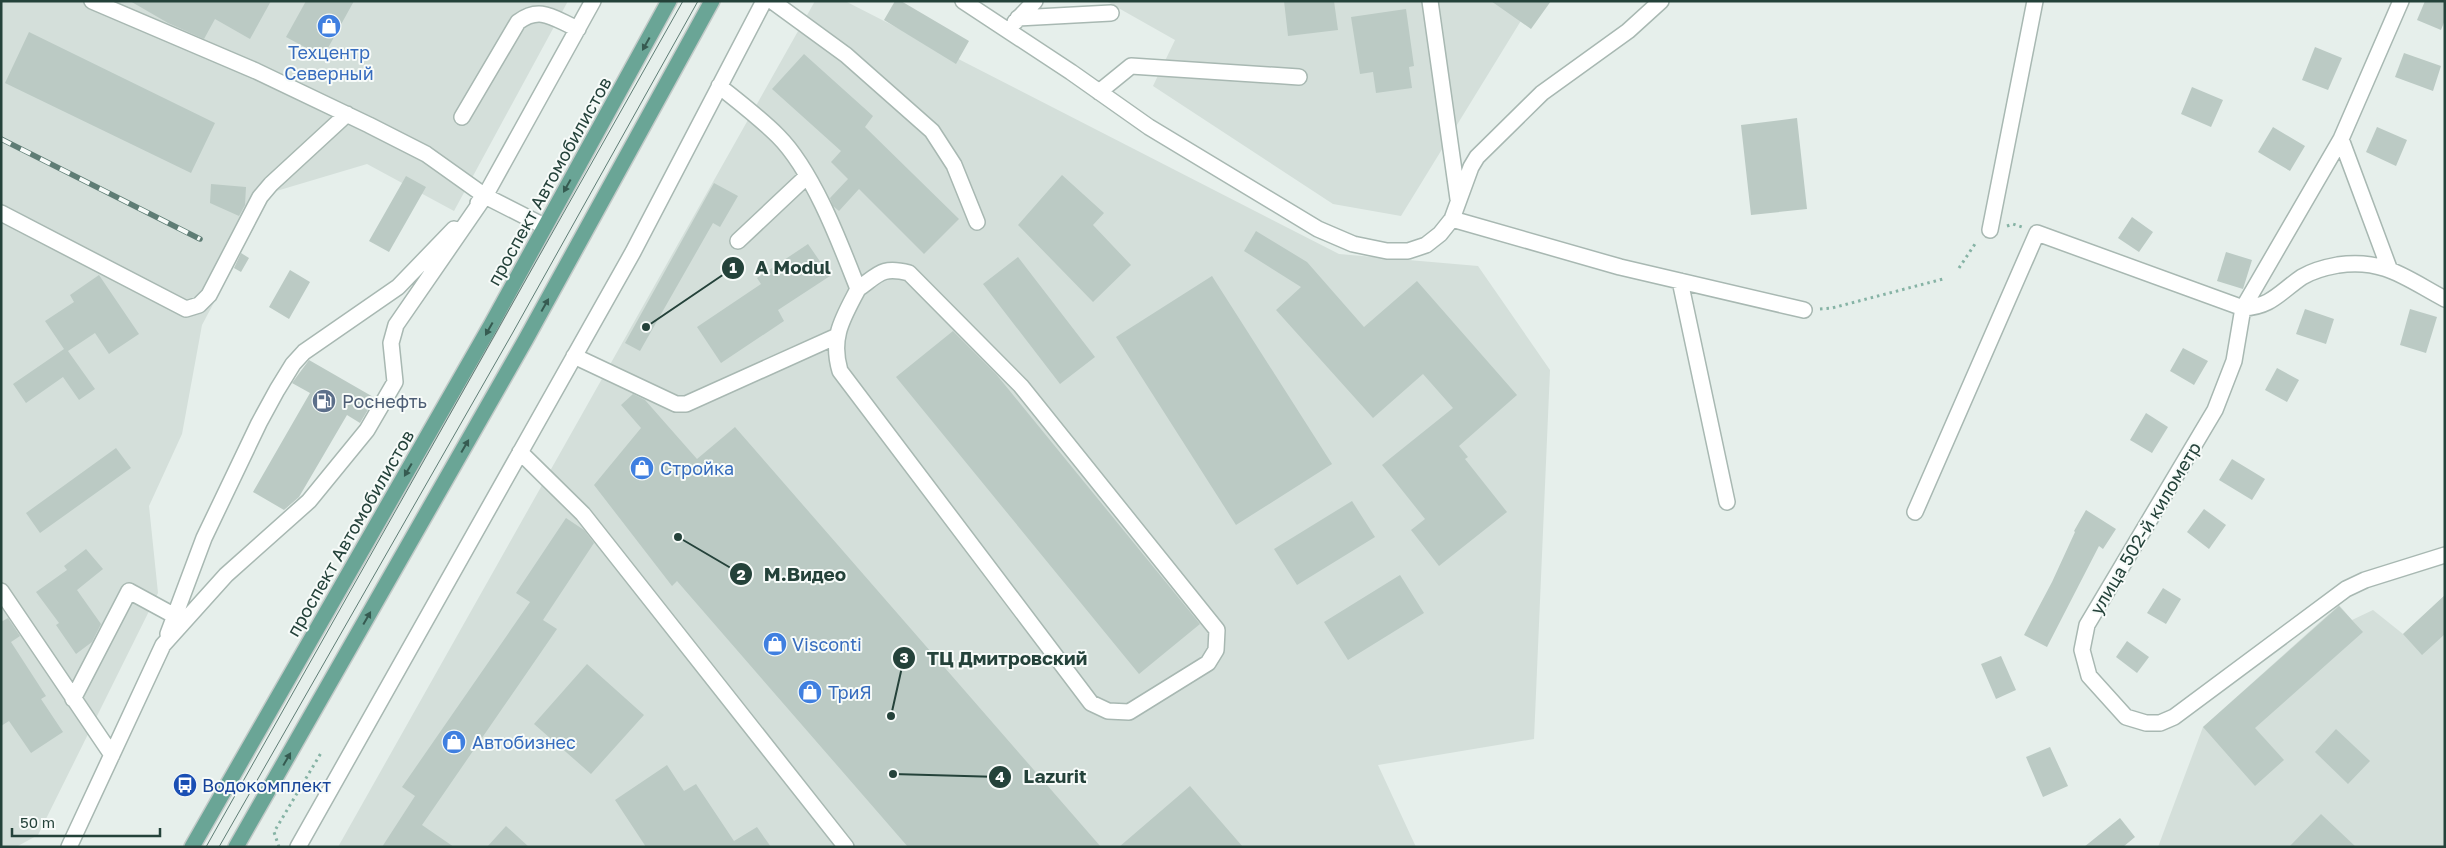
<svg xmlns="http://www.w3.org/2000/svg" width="2446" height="848" font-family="'Golos Text',sans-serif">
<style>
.built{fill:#d4dfda}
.building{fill:#bbcac4}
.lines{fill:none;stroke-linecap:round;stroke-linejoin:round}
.minor-casing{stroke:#a8b8b2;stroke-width:18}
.major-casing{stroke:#c2cac8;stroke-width:18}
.path{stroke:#86b3a5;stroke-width:3;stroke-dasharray:2.5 4;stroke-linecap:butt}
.minor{stroke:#fff;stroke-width:15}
.major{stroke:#6aa596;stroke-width:15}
.tram{stroke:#5f7d75;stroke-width:1}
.rail-casing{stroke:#5f7d75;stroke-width:5.5}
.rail{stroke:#f7fbf9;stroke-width:4;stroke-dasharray:11;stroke-linecap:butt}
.oneway{fill:#365b51}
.labels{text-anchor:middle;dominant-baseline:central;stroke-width:4;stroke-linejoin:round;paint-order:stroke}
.shop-label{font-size:18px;fill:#366cbe;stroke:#f7fbf9;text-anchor:start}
.street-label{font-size:18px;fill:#24423a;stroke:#f7fbf9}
.service-label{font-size:18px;fill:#4e5e75;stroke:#f7fbf9;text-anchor:start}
.transit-label{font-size:18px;fill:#164399;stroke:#f7fbf9;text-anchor:start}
.leader{fill:none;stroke:#24423a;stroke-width:2}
.callout-dot{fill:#24423a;stroke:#f7fbf9;stroke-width:2}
.mark-label{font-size:15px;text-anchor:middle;font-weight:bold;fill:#fff}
.callout-label{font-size:19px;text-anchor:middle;font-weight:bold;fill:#24423a;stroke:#f7fbf9;stroke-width:4;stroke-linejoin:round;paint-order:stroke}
</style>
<rect width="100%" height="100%" fill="#e6efeb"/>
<path class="built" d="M1,1H568L454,211L367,164L273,192L202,325L182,434L149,506L158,593L38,835L16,847H1Z
M815,1H845L1339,254L1478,266L1550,370L1534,739L1378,765L1416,847H338Z
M1106,1H1533L1401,216L1333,204L1153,86L1175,40Z
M2445,595V847H2158L2203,727L2339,605L2352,620L2373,610L2403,634Z"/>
<path class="building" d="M130,1H271L250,39L215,19L204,39L168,23Z
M306,1H354L323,57L286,37Z
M895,1H901L969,41L956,64L884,20Z
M1284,1H1334L1338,30L1288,36Z
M1491,1H1551L1531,29Z
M2425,1H2445V20L2441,30L2417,20Z
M1406,9L1414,66L1409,67L1412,88L1376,93L1373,72L1360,74L1351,17Z
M29,32L215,123L191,173L5,83Z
M2315,47L2342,58L2328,90L2302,80Z
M2404,53L2441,66L2433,91L2395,77Z
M804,54L873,116L865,127L959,219L924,254L859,189L839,211L833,206L830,198L848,179L831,162L841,151L772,89Z
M2192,87L2223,100L2211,127L2181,114Z
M1797,118L1807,209L1751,215L1741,125Z
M2273,127L2305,146L2290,171L2258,152Z
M2377,127L2407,140L2396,166L2366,152Z
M1062,175L1104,213L1093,225L1131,265L1093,302L1018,225Z
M406,176L426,187L389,252L369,241Z
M714,183L738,196L720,227L713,223L640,351L625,343Z
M211,184L246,187L245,205L239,216L210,203Z
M2132,217L2153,232L2139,252L2118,238Z
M1256,231L1307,262L1364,327L1417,281L1517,395L1459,446L1468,457L1465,459L1507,512L1439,566L1411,530L1425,519L1382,465L1453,408L1423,374L1373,418L1276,310L1301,287L1244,251Z
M808,244L830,276L778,310L784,321L721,363L697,327L761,284L757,278Z
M2226,252L2252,260L2243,289L2217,281Z
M241,253L249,258L241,272L234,268Z
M1018,257L1095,357L1060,384L983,284Z
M290,270L310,282L289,319L269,307Z
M99,275L139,334L109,354L95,333L68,351L95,389L79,400L63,377L26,403L13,384L64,349L45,321L74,302L70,295Z
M1212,276L1332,464L1236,525L1116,337Z
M2305,309L2334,319L2326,344L2296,334Z
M2410,309L2437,317L2426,353L2400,345Z
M953,331L996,374L1200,624L1139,674L896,377Z
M2183,348L2208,361L2194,385L2170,371Z
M309,360L375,398L360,423L347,415L299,497L284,510L253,492L310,393L292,383Z
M2277,368L2299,380L2287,402L2265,390Z
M633,394L645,400L697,459L735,427L1101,847H908L677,581L672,586L594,485L641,428L621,405Z
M2146,413L2168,427L2152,453L2130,440Z
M116,448L131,468L40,533L26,513Z
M2232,459L2265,479L2252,500L2219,480Z
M1352,501L1375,537L1297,585L1274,549Z
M2204,509L2226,525L2209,549L2187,532Z
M2086,510L2116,529L2103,549L2099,546L2047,647L2024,635L2052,582L2075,532L2074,531Z
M566,518L584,530L594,543L543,620L557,629L422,825L454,847H382L415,796L402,787L530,602L516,593Z
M86,549L103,569L77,590L101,624L92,642L76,654L56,625L59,623L36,592L67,570L64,566Z
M1400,575L1424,613L1348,660L1324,622Z
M2163,588L2181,599L2166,624L2147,613Z
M2445,595V634L2422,655L2403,634Z
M2339,606L2363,632L2255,728L2284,760L2255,786L2203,727Z
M8,618L20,636L11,642L46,696L41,699L63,732L31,753L9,721L1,726V622Z
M2127,641L2149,657L2137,673L2116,657Z
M2001,656L2016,690L1996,699L1981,664Z
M587,664L644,715L591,774L534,724Z
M2336,729L2370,761L2348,784L2315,752Z
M2050,747L2068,786L2043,797L2026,757Z
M667,765L684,791L696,784L734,841L757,827L771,847H646L615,800Z
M1190,786L1243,847H1119Z
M2321,814L2356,847H2289Z
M2120,818L2135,837L2123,847H2084Z
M506,826L529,847H487Z"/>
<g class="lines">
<g class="minor-casing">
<path id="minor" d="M92,1L256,71L369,125L426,154L485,196
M772,1L846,55L932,131L954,165L977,222
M963,1L1071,72L1149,127L1318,229L1353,244L1387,251H1408L1426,245L1440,234L1452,219L1620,267L1804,310
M1430,1L1458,199
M2401,1L2341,139L2243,308L2234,361L2215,410L2087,625L2082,650L2089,676L2126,717L2146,723H2160L2174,717L2346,589L2365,580L2445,555
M1018,18L1111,13
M1015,22L1035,1
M719,86C739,102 760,118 778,136C813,171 840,243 858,289C843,318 830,337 840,371L1091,703L1108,711L1129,712L1208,663L1216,650L1217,630L1021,386L909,273C882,266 879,274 858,289
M1099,92L1131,66L1299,77
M462,117L518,22C541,5 554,19 578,29
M2341,139L2389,268
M478,203L485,196L544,226
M1,213L186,309L199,305L209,295L260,197L271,184L347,114
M1452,219L1471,167L1477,157L1542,93L1628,31L1661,1
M1990,230L2035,1
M738,241L806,177
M1680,281L1727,502
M574,356L676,404H686L837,336
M520,452L583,514L846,847
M1915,512L2037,233L2243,308C2271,307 2280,292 2302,277C2312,271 2327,267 2338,265C2384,258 2407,279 2445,299
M1,591L112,755
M168,634L204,538L259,423L277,390L293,364L304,352L398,287L454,229
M73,699L129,591L175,616
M69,847L163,645L226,575L309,501L367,430L395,382L391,343L396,325L485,196L593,1
M298,847L633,252L764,1"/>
</g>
<g class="major-casing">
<path id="major" d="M192,847L491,325L669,1
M236,847L526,339L712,1"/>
</g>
<path class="path" d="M2007,226L2013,224L2022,227
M1959,268L1977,241
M1820,309L1832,308L1943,279
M279,847L274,832L321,753"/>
<use href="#minor" class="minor"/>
<use href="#major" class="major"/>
<path class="tram" d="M206,847L683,1
M219,847L512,334L698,1"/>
<g class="rail-casing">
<path id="rail" d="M1,139L200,239"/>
</g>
<use href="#rail" class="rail"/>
</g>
<defs><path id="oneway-solid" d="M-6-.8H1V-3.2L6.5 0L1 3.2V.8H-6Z" transform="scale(1.25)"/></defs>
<g class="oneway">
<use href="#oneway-solid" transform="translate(646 44) rotate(119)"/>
<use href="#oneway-solid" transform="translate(567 186) rotate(119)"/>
<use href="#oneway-solid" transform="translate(545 305) rotate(-61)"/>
<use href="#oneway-solid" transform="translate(489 329) rotate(119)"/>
<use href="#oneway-solid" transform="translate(465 446) rotate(-60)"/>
<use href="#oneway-solid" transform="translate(408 470) rotate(120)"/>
<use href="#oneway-solid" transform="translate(367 618) rotate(-60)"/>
<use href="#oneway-solid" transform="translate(287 759) rotate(-60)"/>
</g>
<defs>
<g id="shop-disc" transform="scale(1.25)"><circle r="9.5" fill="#3f7fe0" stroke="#f7fbf9"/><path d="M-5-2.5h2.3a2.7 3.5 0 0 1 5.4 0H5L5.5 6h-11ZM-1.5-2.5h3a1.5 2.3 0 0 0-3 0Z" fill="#fff"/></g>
<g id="fuel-disc" transform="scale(1.25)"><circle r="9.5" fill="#5c6f8a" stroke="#f7fbf9"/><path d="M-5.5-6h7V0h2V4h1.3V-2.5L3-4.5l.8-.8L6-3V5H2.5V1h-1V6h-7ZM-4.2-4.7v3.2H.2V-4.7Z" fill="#fff"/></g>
<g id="bus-disc" transform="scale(1.25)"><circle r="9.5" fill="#1a4fb4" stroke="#f7fbf9"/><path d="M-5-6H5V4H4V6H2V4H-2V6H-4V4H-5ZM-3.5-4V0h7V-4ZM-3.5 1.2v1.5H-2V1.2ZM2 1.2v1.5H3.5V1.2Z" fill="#fff"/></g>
</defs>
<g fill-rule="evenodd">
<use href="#shop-disc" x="329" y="26"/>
<use href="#fuel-disc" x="324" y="401"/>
<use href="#shop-disc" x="642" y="468"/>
<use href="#shop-disc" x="775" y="644"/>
<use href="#shop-disc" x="810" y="692"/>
<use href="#shop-disc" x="454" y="742"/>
<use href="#bus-disc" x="185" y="785"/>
</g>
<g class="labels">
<g class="shop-label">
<text x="329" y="52" text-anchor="middle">Техцентр<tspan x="329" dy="21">Северный</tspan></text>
<text x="660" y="468">Стройка</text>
<text x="792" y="644">Visconti</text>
<text x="828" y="692">ТриЯ</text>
<text x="472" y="742">Автобизнес</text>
</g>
<g class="street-label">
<text transform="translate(549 181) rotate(-61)">проспект Автомобилистов</text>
<text transform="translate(2145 528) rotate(-59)">улица 502-й километр</text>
<text transform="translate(350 533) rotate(-60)">проспект Автомобилистов</text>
</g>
<g class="service-label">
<text x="342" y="401">Роснефть</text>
</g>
<g class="transit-label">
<text x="202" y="785">Водокомплект</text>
</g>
</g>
<path class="leader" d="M646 327L733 268M678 537L741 574M891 716L904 658M893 774L1000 777"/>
<g class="callout-dot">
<circle cx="646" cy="327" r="5"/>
<circle cx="678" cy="537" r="5"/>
<circle cx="891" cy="716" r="5"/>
<circle cx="893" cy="774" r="5"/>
<circle cx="733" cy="268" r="12"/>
<circle cx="741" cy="574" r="12"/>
<circle cx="904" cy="658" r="12"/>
<circle cx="1000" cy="777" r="12"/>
</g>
<g class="mark-label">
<text x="733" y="273">1</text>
<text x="741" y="580">2</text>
<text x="904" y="663">3</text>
<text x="1000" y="782">4</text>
</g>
<g class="callout-label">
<text x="793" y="274">A Modul</text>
<text x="805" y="581">М.Видео</text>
<text x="1007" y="665">ТЦ Дмитровский</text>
<text x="1055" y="783">Lazurit</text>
</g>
<rect width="2446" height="848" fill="none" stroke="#24423a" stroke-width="5"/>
<path d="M12 828v8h148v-8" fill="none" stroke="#24423a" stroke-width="2.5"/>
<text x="20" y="828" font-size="15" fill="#24423a" stroke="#f7fbf9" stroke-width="4" paint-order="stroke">50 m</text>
</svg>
